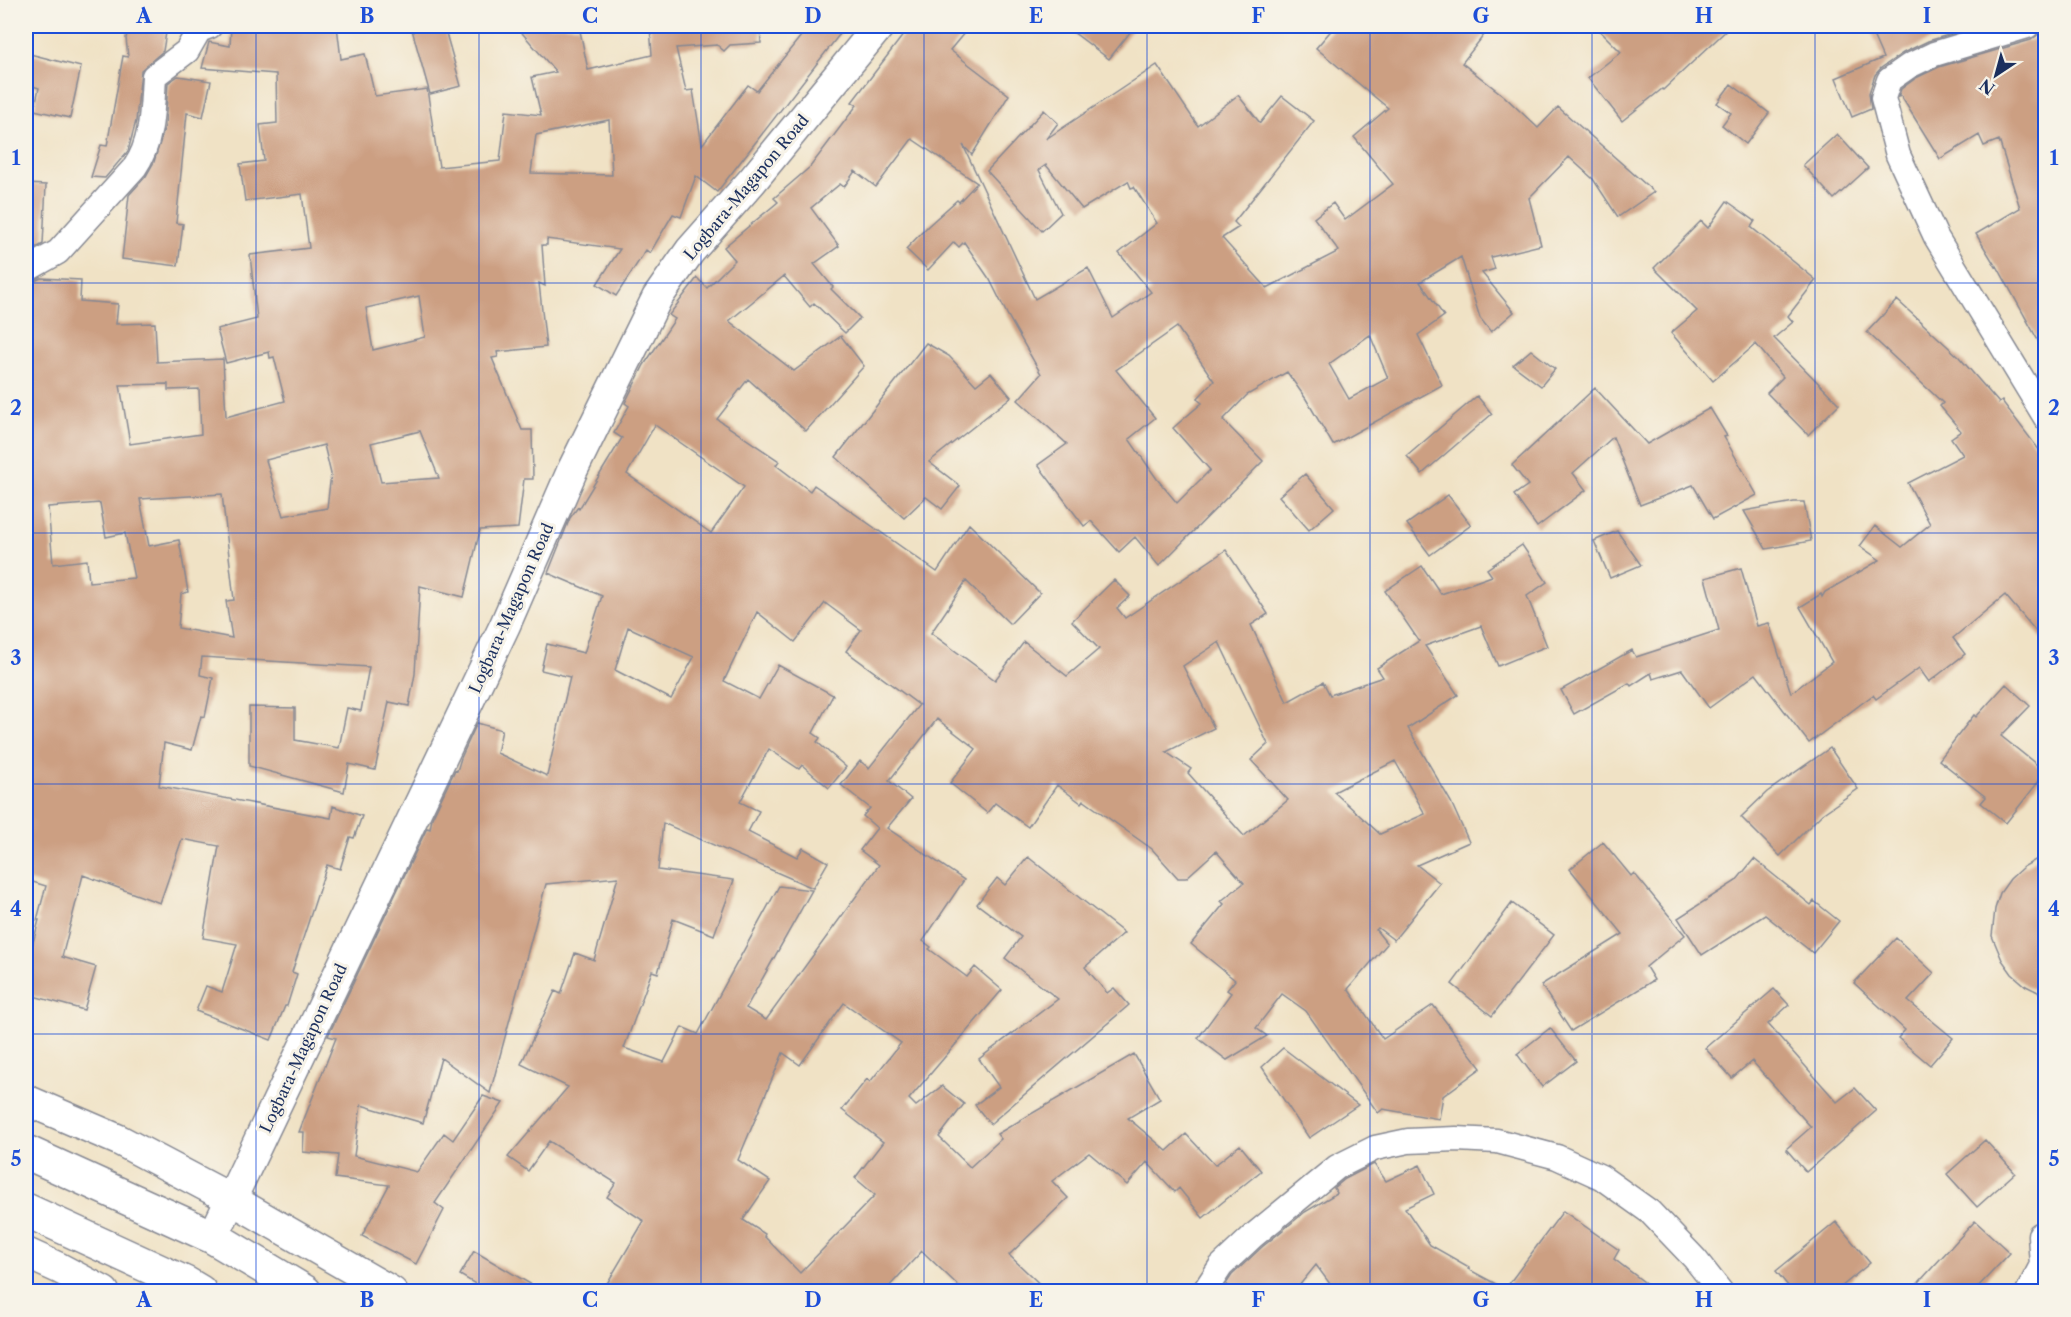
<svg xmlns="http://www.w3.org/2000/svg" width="2071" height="1317" font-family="'Libre Caslon Text',serif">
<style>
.building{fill:#cc9f82;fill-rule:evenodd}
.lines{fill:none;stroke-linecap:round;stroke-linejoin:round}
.minor-casing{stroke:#868892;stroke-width:27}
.tertiary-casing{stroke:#868892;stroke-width:33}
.trunk-casing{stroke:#868892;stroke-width:36}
.minor{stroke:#fff;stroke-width:24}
.tertiary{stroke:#fff;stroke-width:30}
.trunk{stroke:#fff;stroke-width:33}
.grid{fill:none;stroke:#1d4ed8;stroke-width:1.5;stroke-opacity:0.55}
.labels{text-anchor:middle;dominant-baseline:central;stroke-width:6;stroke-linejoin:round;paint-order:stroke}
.street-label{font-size:16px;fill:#1b2f5e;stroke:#f7f3e8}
.neatline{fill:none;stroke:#1d4ed8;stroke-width:2}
.grid-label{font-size:20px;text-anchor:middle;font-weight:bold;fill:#1d4ed8}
</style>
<rect width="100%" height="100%" fill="#f7f3e8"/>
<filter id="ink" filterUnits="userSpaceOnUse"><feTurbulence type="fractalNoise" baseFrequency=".0167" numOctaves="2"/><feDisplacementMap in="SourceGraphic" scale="12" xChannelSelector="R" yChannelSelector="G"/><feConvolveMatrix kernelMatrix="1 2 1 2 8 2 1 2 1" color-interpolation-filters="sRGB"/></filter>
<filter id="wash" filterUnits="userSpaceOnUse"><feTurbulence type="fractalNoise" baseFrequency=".008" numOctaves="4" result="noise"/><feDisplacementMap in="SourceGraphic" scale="24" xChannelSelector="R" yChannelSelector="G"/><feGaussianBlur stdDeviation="1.35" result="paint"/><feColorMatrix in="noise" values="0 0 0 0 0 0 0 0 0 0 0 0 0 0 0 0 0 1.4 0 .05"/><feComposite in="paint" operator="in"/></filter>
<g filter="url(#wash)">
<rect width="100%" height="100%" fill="#f0e2c5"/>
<g id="blocks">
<path class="building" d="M129,26H167L163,51L141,70L136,121L128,151L105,178L91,177L101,145L107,146L123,56L128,57L126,38Z
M231,26H262L289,28L337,26L341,59L365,54L375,96L427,89L439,167L500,161L506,111L541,115L532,77L556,72L516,26H579L588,70L652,55L650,26H760L761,43L730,45L724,51L717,45L676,48L686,91L693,90L702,145L748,85L757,91L809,26H846L717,192L696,176L681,217L673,214L650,253L646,250L616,296L597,284L620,249L547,239V245H542L545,286L539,283L546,347L497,352L498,357L492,358L522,430H532L533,479H524L518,528L480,530L464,597L420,586L415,674L409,706L389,702L375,770L349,764L344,792L249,766V707L295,708V740L339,748L347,708L361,711L369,667L202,657L200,675L213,678L205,717L201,716L192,750L164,743L159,786L331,818L333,806L362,816L354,838L350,837L340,869L327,865L292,972L297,974L287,1006H285L271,1040L196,1011L206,986L222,992L237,944L203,938L219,846L182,839L160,903L83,875L62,957L96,967L84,1010L26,994V969L39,920H37L46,886L26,880V472H28L26,341H28L31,283L41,278L81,280L80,301L118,304L116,324L155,323L157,362L223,359L226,417L285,401L274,357L270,358L269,352L226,363L217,329L257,319L250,255L309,248L302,194L245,201L240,164L264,161L260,125L277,123L276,74L202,68L209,42L230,46ZM609,120L612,175L531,173L536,135ZM419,296L425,337L373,350L366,308ZM168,384V390L199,389L201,434L130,444L120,385ZM420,431L439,478L381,482L371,443ZM324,445L331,474L327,508L283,516L266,460ZM222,494L234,600L226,601L232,638L178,628L181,594L188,592L179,540L149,546L140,499ZM100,503L106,537L125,533L134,578L89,582L87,560L53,564L48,507Z
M411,26H444L461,86L430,94Z
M910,26H970L950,50L1009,95L972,155L963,145L1035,299L1088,268L1113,318L1151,292L1119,253L1157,223L1134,187L1131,188L1128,181L1082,209L1046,165L1039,170L1061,213L1042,231L987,171L1044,110L1058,123L1046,139L1157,65L1198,126L1238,95L1260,123L1282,96L1314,121L1234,222L1239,227L1222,238L1267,288L1339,251L1314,218L1333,203L1345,220L1393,184L1354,137L1388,108L1316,48L1335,26H1491L1462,63L1504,96L1538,128L1558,107L1654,192L1618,217L1593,179L1569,157L1529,198L1541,245L1491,257L1495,269L1482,273L1514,312L1491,332L1480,318L1461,257L1420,282L1444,316L1418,335L1442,385L1333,445L1306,399L1287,372L1247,395L1223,420L1263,461L1159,566L1135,537L1119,552L1091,521L1084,526L1038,465L1067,444L1018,400L1041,374L1007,314L990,280L964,242L959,247L954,242L928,270L906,249L928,226L957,200L959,202L977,183L912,139L876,187L855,171L844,187L840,184L811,208L839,246L814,264L833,287L831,289L860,318L845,333L814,303L810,307L784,276L729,321L794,371L841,336L864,366L806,431L748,379L717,419L779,461L776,465L810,491L814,485L937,572L969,524L1040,593L1010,624L966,581L931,633L995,680L1024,642L1067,676L1099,649L1072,621L1114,580L1130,596L1117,608L1125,618L1226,550L1268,614L1251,625L1287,702L1323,682L1330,695L1383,677L1377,668L1419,641L1385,591L1422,566L1441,594L1492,576L1487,569L1522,545L1547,582L1527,596L1547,646L1498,666L1481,626L1425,646L1458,695L1408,728L1451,802L1469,842L1417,865L1440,883L1394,940L1378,928L1376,930L1387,944L1348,989L1383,1039L1433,1005L1481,1068L1443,1096L1439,1119L1383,1109L1378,1113L1306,1011L1282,994L1256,1028L1267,1036L1227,1060L1198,1038L1231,993L1227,990L1235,980L1191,944L1224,904L1221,901L1244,883L1216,851L1186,878H1178L1152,849L1083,800L1081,803L1057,785L1028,827L995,803L987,813L950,783L976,749L937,719L889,781L911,799L887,828L964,880L923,941L931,947L929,949L967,977L975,967L1002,990L909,1099L916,1106L942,1086L964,1104L939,1137L970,1167L1001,1139L997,1134L1134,1054L1160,1099L1128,1118L1167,1151L1186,1134L1215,1165L1240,1145L1261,1171L1203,1218L1179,1188L1175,1192L1147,1162L1127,1185L1089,1153L1052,1181L1068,1198L1009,1255L1048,1292H965L922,1251L884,1292H602L644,1221L607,1197L616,1183L549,1141L528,1171L508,1157L568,1087L521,1064L555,991L561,994L575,953L594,960L618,877L546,884L490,1093L441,1058L423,1123L361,1105L354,1156L417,1172L444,1133L453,1140L483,1096L503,1103L435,1203L444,1210L416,1264L362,1236L389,1185L335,1178L338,1155L303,1152L304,1132H299L336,1038L328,1036L427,828L430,829L432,818L455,770L457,771L461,758L477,723L502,730L497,753L547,776L570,677L541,670L547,644L584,653L602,596L548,573L570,518L578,507L579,509L622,438L614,433L629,406L625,403L644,365L675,319L669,315L697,278L707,288L735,260L724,247L778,202L774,198L810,167L857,105L852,102ZM1177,327L1214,381L1197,399L1202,403L1173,428L1210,470L1177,503L1157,479L1129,439L1155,418L1116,370ZM1370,335L1388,378L1349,399L1329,364ZM655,425L744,487L711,533L627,474ZM825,603L861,630L846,651L919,705L869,768L860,761L841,785L870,808L863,816L877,828L860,850L879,865L766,1020L746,1008L812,890L779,886L698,1034L682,1027L664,1062L624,1048L652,971L658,973L673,919L714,935L734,880L658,870L663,823L813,888L828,862L803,848L797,857L748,832L759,811L740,802L769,749L799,769L802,765L829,788L846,767L817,742L820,738L813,733L833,695L778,665L759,699L724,681L757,612L795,642ZM628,627L694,657L671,699L615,670ZM1219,642L1268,744L1251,760L1288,800L1244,836L1188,773L1191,769L1166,752L1214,728L1183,666ZM1395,761L1425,814L1380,834L1334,792ZM844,1003L901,1043L870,1082L867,1079L842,1110L883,1142L855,1178L875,1195L800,1273L764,1236L765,1234L743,1220L770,1181L738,1160L783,1053L800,1065Z
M1065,26H1135L1109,59Z
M1595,26H1731L1663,90L1662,89L1622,121L1588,78L1621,52Z
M1869,26H1967L1968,29L1928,41L1903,53L1881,68L1875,75L1869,93L1871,109L1852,117L1836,78L1883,58Z
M2046,32V355L1997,266L1996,267L1976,234L2020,208L1999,140L1984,146L1979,135L1940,159L1901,96L1898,97L1901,89L1916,78L1939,67L2031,40L2039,34Z
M26,53L81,67L70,118L34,110L39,88L26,84Z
M178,76L211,81L203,117L187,113L176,223L183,224L178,266L122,259L129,195L146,176L154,162L165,126L168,83Z
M1731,84L1769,113L1746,144L1722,125L1731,113L1717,103Z
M1837,134L1868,168L1834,199L1803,165Z
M26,184L46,185L43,244L38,247H26Z
M1727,201L1755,221L1751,227L1816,280L1788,316L1793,322L1774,338L1839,404L1808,435L1767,393L1783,377L1756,344L1713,381L1671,333L1697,311L1654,268L1701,221L1708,228Z
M1897,300L1959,357L1999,403L2002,401L2046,459V643L2005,595L1953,638L1965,654L1929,682L1919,668L1876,699L1873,695L1809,743L1756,674L1709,708L1682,670L1653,679L1651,673L1631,686L1629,683L1574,714L1561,690L1632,650L1636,657L1719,630L1705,578L1741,568L1757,626L1769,623L1791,693L1832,662L1800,607L1821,594L1822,597L1825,592L1880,560L1860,546L1875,526L1902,547L1930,524L1908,483L1963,455L1951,438L1961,431L1940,406L1943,403L1867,332Z
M926,343L949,356L976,385L991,373L1011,397L929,462L960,486L942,509L926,497L904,518L836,457Z
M1531,350L1555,369L1541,386L1513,365Z
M1595,388L1647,444L1710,408L1727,436L1724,437L1757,495L1713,519L1693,485L1640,505L1613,437L1573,473L1586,490L1537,527L1514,495L1528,485L1512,465Z
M1477,396L1492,414L1422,474L1407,456Z
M1305,474L1334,508L1309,530L1279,496Z
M1448,495L1471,525L1430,555L1407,524Z
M1794,502H1804L1811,541L1766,549L1744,511Z
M1617,531L1641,565L1610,578L1594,541Z
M2006,684L2030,706L2001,736L2046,772L2006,823L1981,803L1986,797L1939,760L1974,715L1976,717Z
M1830,748L1858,789L1822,814L1780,856L1741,817L1767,792Z
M1603,842L1631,876L1634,873L1685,935L1646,967L1654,980L1571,1031L1541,985L1623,934L1570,869Z
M2046,854V996L2026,986L2012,974L2002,960L1992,936L1995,909L2000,893L2010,879L2023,867Z
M1028,857L1124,933L1085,967L1107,993L1114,988L1129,1005L990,1124L975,1105L999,1087L979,1059L1058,999L1005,958L1021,937L977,904L997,878L1005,885Z
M1754,859L1811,905L1814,901L1839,921L1813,953L1765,915L1702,955L1678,918L1736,881Z
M1512,903L1554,935L1492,1016L1452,984Z
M1896,938L1934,973L1908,1001L1953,1038L1930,1065L1898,1038L1905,1030L1854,983Z
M1774,989L1789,1005L1768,1024L1837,1102L1855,1088L1876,1111L1806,1172L1786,1149L1811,1127L1752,1061L1732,1078L1705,1048Z
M1550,1028L1576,1061L1542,1087L1517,1054Z
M1283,1048L1358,1105L1309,1138L1262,1067Z
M1985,1140L2015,1173L1977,1207L1947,1174Z
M1374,1164L1386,1181L1420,1165L1434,1194L1405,1208L1430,1245L1469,1267L1468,1269L1505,1289L1563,1211L1619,1250L1614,1259L1657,1292H1336L1316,1265L1294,1292H1235L1226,1284L1232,1275L1262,1247L1305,1212L1337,1193L1334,1188L1345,1179Z
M1975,1221L2010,1253L1973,1292H1910Z
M1836,1222L1870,1263L1835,1292H1793L1776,1271Z
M474,1251L544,1292H489L460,1275Z"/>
</g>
</g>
<g filter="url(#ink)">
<use href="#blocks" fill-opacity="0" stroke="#868892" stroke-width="1.5"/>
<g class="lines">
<g class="minor-casing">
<path id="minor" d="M2027,26L1934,54L1909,66L1889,80L1883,98L1898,155L1936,237L2046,418
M26,270L58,252L135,167C153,141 152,107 154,76L187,51L199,30L210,26
M1204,1292L1221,1266L1253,1236L1337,1167L1375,1148L1408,1141L1456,1139L1497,1141L1557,1157L1601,1177L1650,1212L1695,1259L1721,1292
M2028,1292L2042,1265L2040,1235"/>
</g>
<g class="tertiary-casing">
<path id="tertiary" d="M26,1100L119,1140L231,1199L392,1292
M213,1237L505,625L572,471L657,298L690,251L752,181L879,26
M26,1253L59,1268L104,1292"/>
</g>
<g class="trunk-casing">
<path id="trunk" d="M26,1152L213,1237L305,1292
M26,1210L185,1283L200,1292"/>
</g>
<use href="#minor" class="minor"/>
<use href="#tertiary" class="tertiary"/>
<use href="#trunk" class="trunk"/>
</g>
</g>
<path class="grid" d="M256,26V1292M479,26V1292M701,26V1292M924,26V1292M1147,26V1292M1370,26V1292M1592,26V1292M1815,26V1292M26,283H2046M26,533H2046M26,784H2046M26,1034H2046"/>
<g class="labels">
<g class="street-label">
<text transform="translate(746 187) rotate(-50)">Logbara-Magapon Road</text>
<text transform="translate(511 608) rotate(-66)">Logbara-Magapon Road</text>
<text transform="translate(303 1048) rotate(-65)">Logbara-Magapon Road</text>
</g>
</g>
<rect width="2071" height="1317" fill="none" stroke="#f7f3e8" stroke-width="66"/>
<g transform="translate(1996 75) rotate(216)" stroke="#f7f3e8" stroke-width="4.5" paint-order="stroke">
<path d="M0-4.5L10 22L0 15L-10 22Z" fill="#1b2f5e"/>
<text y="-9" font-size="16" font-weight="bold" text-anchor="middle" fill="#1b2f5e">N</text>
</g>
<rect x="33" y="33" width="2005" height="1251" class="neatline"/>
<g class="grid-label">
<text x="144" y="23">A</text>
<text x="367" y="23">B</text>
<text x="590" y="23">C</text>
<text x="813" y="23">D</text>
<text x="1036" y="23">E</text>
<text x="1258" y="23">F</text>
<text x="1481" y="23">G</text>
<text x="1704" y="23">H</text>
<text x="1927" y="23">I</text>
<text x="16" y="165">1</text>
<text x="2054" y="165">1</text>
<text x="16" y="415">2</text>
<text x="2054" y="415">2</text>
<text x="16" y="665">3</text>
<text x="2054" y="665">3</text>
<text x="16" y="916">4</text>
<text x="2054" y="916">4</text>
<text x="16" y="1166">5</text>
<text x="2054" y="1166">5</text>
<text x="144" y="1307">A</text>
<text x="367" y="1307">B</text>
<text x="590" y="1307">C</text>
<text x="813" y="1307">D</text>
<text x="1036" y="1307">E</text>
<text x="1258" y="1307">F</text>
<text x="1481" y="1307">G</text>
<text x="1704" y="1307">H</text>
<text x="1927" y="1307">I</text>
</g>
</svg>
